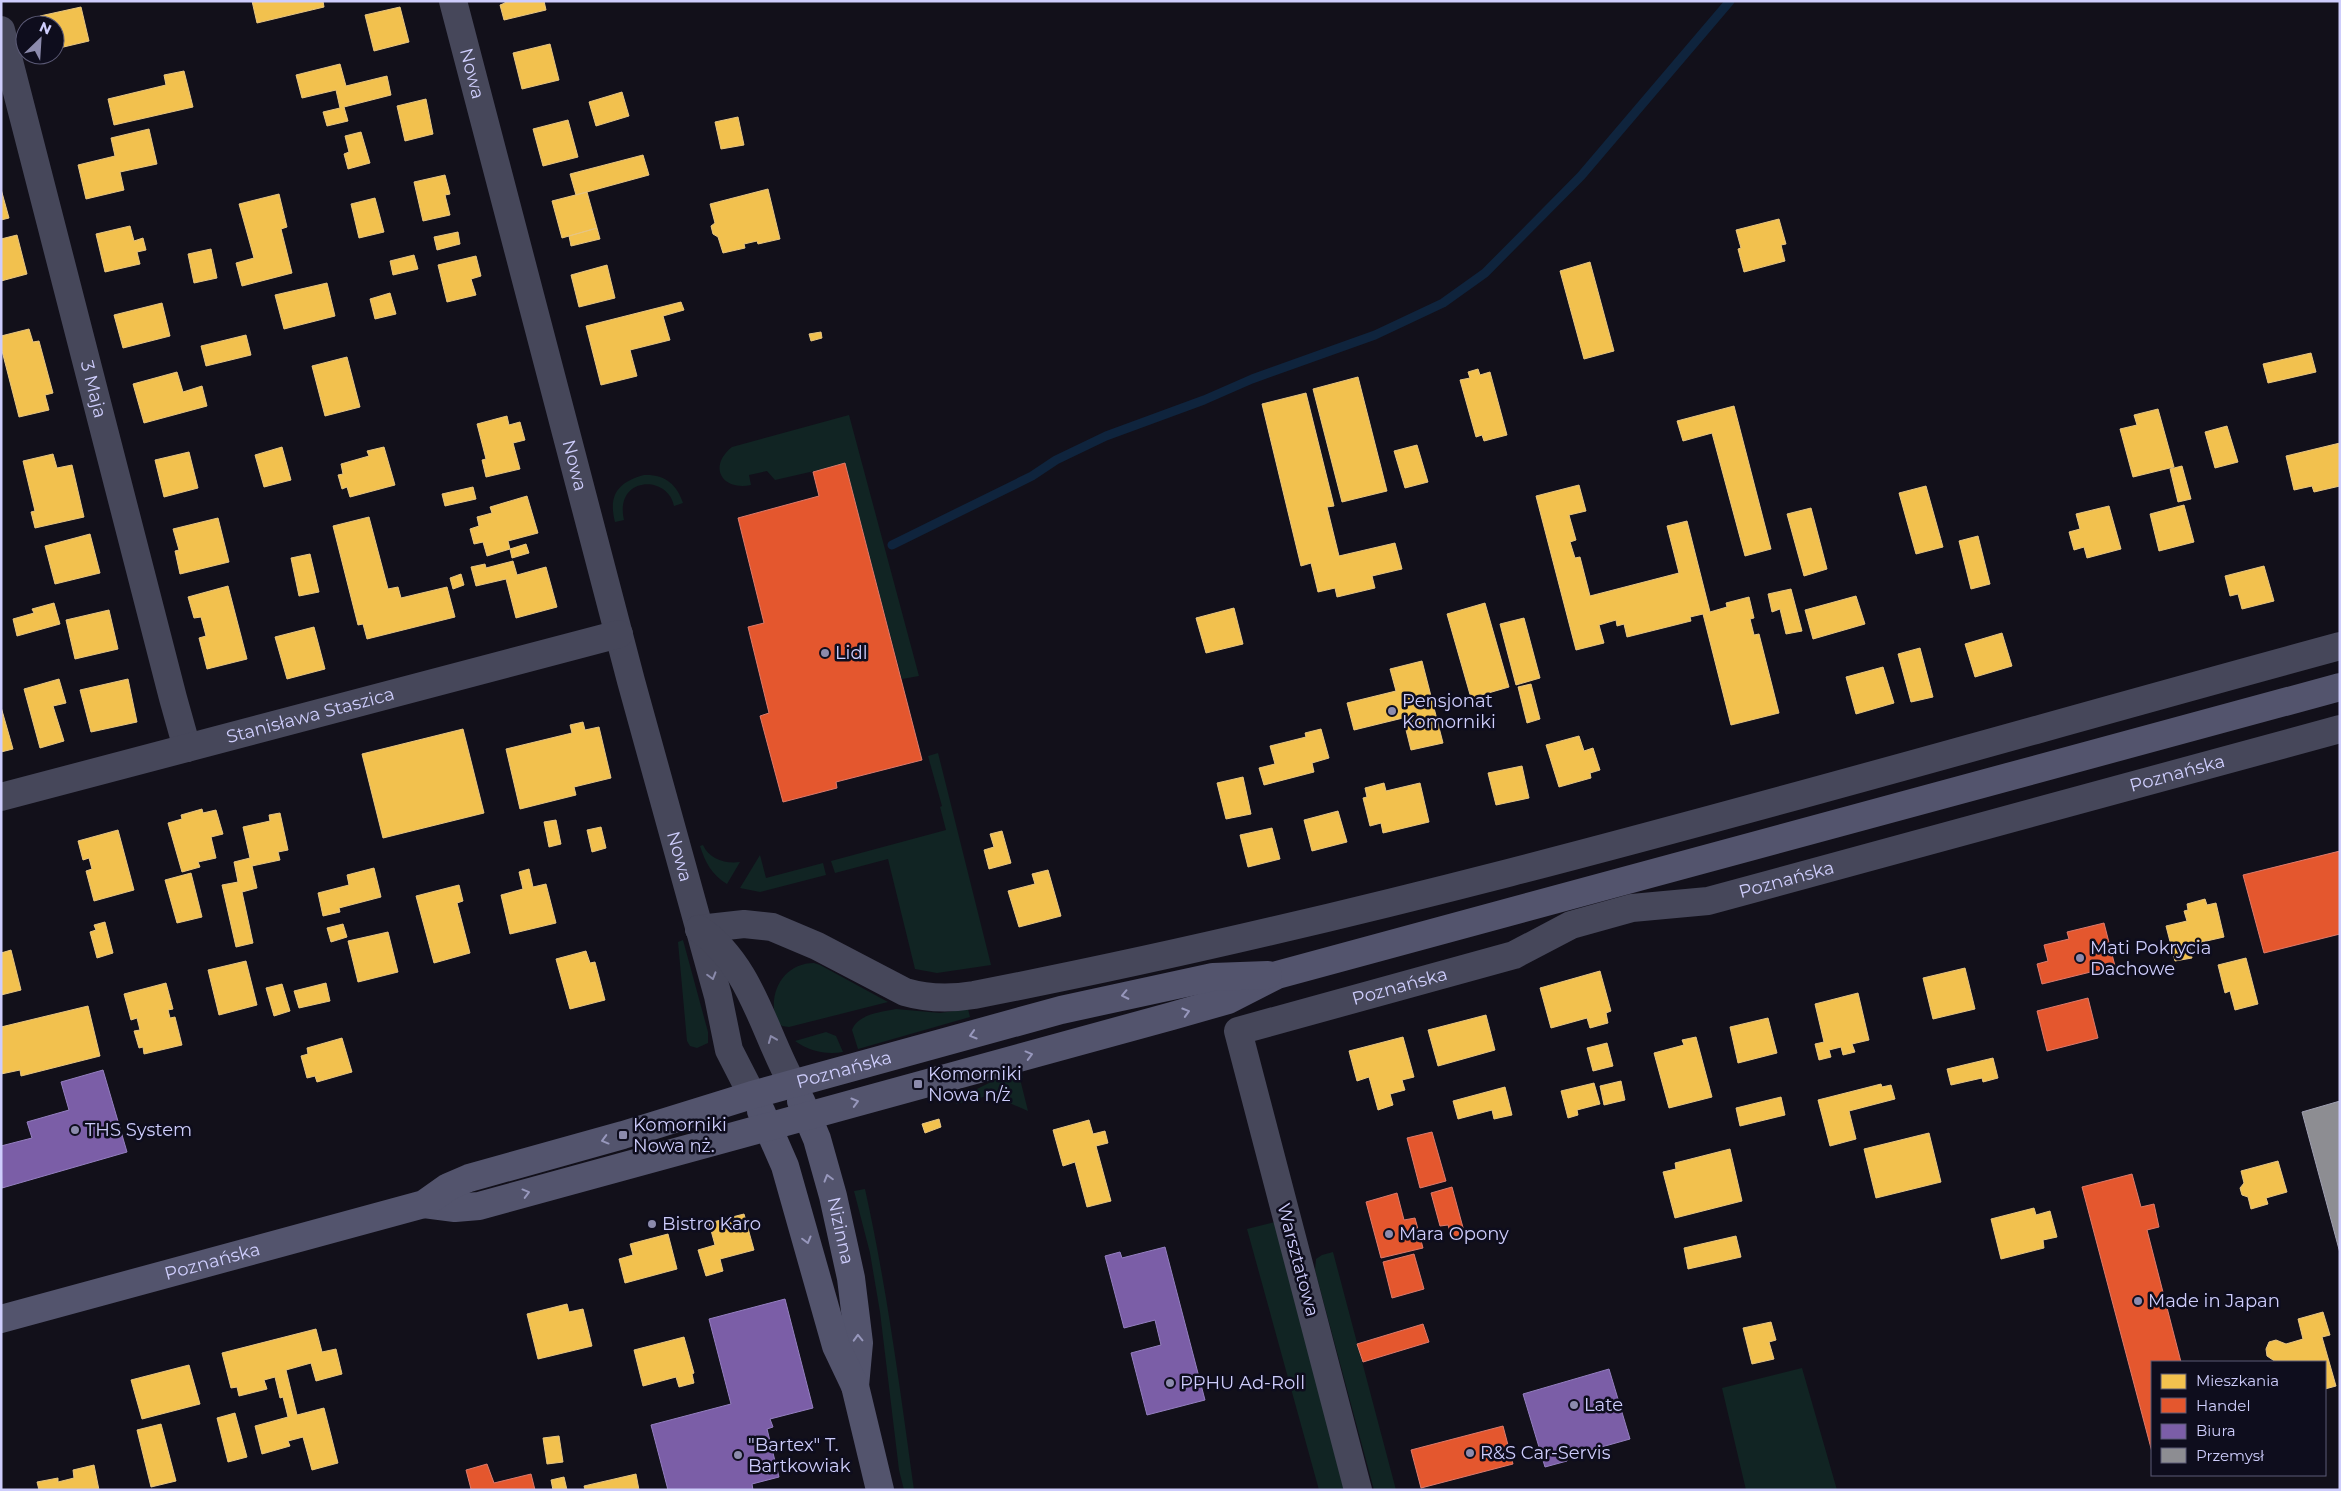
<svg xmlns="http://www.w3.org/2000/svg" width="2341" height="1491" font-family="Montserrat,sans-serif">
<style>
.green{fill:#112423}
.homes{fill:#f2c14e;stroke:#e7c582}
.shops{fill:#e4572e;stroke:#dd7a6c}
.offices{fill:#7b5ea7;stroke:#947fc0}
.industry{fill:#8d8d92;stroke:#a0a0b2}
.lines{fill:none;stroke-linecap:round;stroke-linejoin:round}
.stream{stroke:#0f243d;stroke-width:9}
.street{stroke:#46475a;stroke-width:28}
.secondary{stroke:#53546d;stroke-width:28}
.oneway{stroke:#8a8aab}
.oneway2{stroke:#9797bc}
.poi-dot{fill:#8c8bad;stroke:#0e0d1d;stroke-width:2}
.labels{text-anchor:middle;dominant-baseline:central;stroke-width:5;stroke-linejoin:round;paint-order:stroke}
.street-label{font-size:18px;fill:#cecdfc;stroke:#0e0d1d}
.poi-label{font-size:18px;fill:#cecdfc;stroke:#0e0d1d;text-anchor:start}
</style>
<rect width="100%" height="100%" fill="#12101a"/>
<path class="green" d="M849,415L919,676L902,679L845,464L775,480L767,471L749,475L751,485C721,491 708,466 732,447Z
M644,475C664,474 677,484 683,503L674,506C668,474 614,476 624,520L615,522C608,495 618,482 644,475Z
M938,753L991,965L937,973L915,969L888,859L835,873L831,861L946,830L940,807L942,806L928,756Z
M703,845C709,859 725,864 740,862L727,884C712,875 705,862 700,846Z
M760,855L766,878L823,863L826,875L760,892L740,888Z
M683,940L708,1032V1043L697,1048L690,1046L687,1041L678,942Z
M814,963L820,965L888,1002L789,1027L782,1026C777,1022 775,1016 774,1009C772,984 789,963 814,963Z
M896,1009L940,1013L968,1009L970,1017L858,1049L852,1030C858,1014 881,1012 896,1009Z
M826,1032L836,1036L843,1052C826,1055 809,1051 795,1041Z
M1021,1070L1023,1078L1020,1079L1028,1111L991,1095L956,1104L955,1100L1005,1075Z
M865,1189C887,1288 900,1389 914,1490H904L899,1470L880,1312L870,1253L854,1191Z
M1275,1222L1344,1490H1319L1247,1229Z
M1333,1252L1396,1490H1374L1315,1270L1316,1259L1322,1255Z
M1802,1368L1837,1490H1746L1722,1388Z"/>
<path class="homes" d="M252,1H323L324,7L257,23Z
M505,1H544L546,10L504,20L500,5L505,3Z
M81,7L89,41L55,49V25H42L40,16Z
M400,7L409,42L374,51L365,15Z
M550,44L559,80L522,89L513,53Z
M340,64L346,86L387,76L391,95L344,107L348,121L327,126L323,112L340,108L336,90L302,98L296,75Z
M184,71L193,107L114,125L108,99L166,85L164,75Z
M622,92L629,116L596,126L589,102Z
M426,99L433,134L405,141L397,106Z
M738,117L744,145L721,149L715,122Z
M568,120L578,157L543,166L533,129Z
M149,129L157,164L120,172L124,190L86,199L78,165L115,156L111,138Z
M361,132L370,163L348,169L344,154L349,152L345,136Z
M643,155L649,175L576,195L570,174Z
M445,175L450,194L445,195L450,215L423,221L414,182Z
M1,189L9,218L1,220Z
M768,189L780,239L758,244L757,241L744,244L745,248L723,253L718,237L713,234L711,226L715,223L710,204Z
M587,192L597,228L562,238L552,201Z
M279,194L287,227L281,229L292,273L242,286L236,263L254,258L239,204Z
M375,198L384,232L359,238L351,204Z
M1779,219L1786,244L1781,245L1785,261L1744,272L1738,249L1741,248L1736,230Z
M130,226L134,241L143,238L146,250L137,252L140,264L105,272L96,234Z
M597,228L600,239L571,246L569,236Z
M458,232L460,244L437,250L434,237Z
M17,235L27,274L1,281V239Z
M211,249L217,278L194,283L188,254Z
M414,255L418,269L393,275L390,261Z
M476,256L481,276L471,279L476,295L447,302L438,265Z
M1590,262L1614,351L1584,359L1560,271Z
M607,265L615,298L579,307L571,275Z
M327,283L335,316L284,329L275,295Z
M390,293L396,314L375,319L370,299Z
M681,302L684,310L663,316L670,340L630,350L637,376L601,385L586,326Z
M162,303L170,336L123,348L114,315Z
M29,329L33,342L39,341L53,393L45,395L49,410L19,417L1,347V336Z
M821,332L822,338L811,341L809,334Z
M246,335L251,355L206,366L201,346Z
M2311,353L2316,372L2268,383L2263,364Z
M347,357L360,407L325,416L312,366Z
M1478,369L1480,375L1490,372L1507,435L1484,441L1482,435L1476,437L1460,380L1470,378L1468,372Z
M177,372L183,392L202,386L207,406L144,423L133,384Z
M1358,377L1387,491L1342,502L1313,389Z
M1306,393L1334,506L1327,507L1339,556L1395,543L1402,569L1372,576L1375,588L1337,597L1335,588L1318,592L1311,563L1301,566L1262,404Z
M1734,406L1771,549L1745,556L1712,433L1683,441L1677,421Z
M2158,409L2174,467L2133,477L2120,429L2137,425L2134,415Z
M507,416L509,425L520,422L525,440L513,443L520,469L486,477L482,460L486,459L477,424Z
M2227,426L2238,462L2215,468L2205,432Z
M2340,443V486L2314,492L2312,486L2294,490L2286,456Z
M1417,445L1428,482L1405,488L1394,451Z
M282,447L291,480L264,487L255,455Z
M384,447L395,485L350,497L347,487L342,489L338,475L343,474L341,464L369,456L367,451Z
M189,452L198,488L164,497L155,460Z
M53,454L57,468L72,465L84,517L35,528L31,512L35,511L23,461Z
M2182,466L2191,499L2178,502L2170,469Z
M1579,485L1586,511L1569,515L1576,540L1570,542L1575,558L1580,557L1590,596L1679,573L1667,526L1687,521L1710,612L1727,607L1726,603L1749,597L1754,618L1750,619L1754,635L1759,634L1779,713L1731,725L1703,614L1690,617L1691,621L1627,637L1624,624L1617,626L1616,620L1599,625L1604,643L1576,650L1536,496Z
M1926,486L1943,547L1916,554L1899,493Z
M473,487L476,499L445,506L442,494Z
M527,496L538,533L508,541L510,549L487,556L483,542L474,544L470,529L479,526L477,517L492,513L490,507Z
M2184,505L2194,542L2159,551L2150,514Z
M2109,506L2121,549L2087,558L2084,547L2074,550L2069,532L2080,529L2076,514Z
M1811,508L1827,569L1804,576L1787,514Z
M369,517L388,589L398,587L401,598L447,587L455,617L367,639L363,624L358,625L333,526Z
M218,518L229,562L180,574L175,551L179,550L173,529Z
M90,534L100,573L55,584L45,546Z
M1978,536L1990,584L1971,589L1959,541Z
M526,544L529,553L512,558L510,549Z
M310,554L319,592L299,596L291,558Z
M513,561L517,575L546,567L557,607L516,618L506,579L476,586L471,567L485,564L486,568Z
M2264,566L2274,601L2242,609L2238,594L2230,596L2225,576Z
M461,574L464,585L453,589L450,578Z
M228,586L247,659L207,669L199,638L206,636L201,617L194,618L188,597Z
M1791,589L1802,631L1786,634L1780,609L1772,612L1768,594Z
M1856,596L1865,624L1813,639L1805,610Z
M54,603L60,624L17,636L13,619L34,613L32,609Z
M1485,603L1509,687L1471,698L1447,614Z
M1234,608L1243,644L1206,653L1196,618Z
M109,610L118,649L75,659L66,620Z
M1524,618L1540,678L1516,685L1500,624Z
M314,627L325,669L287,679L275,637Z
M2002,633L2012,666L1975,677L1965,644Z
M1920,648L1933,697L1911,702L1898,654Z
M1422,661L1443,743L1411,750L1403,718L1354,730L1347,703L1396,691L1390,669Z
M1883,667L1894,703L1856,714L1846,677Z
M59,679L66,703L53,706L64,741L40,748L24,689Z
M128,679L137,722L91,732L80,690Z
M1531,684L1540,719L1527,723L1518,687Z
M1,707L13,749L1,752Z
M583,722L585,730L599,727L611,778L574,787L576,795L520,809L506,749L572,733L570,725Z
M463,729L484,813L383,838L362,754Z
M1321,729L1329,758L1312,763L1314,772L1264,785L1259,768L1275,764L1270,746L1306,737L1305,733Z
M1579,736L1584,751L1593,748L1600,770L1590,773L1591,778L1559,787L1546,745Z
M1522,766L1529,798L1496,805L1488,773Z
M1243,777L1251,814L1226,819L1217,783Z
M1384,783L1386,791L1420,783L1429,822L1383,833L1381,823L1370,826L1363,798L1367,797L1365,788Z
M202,809L203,813L216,810L223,834L211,837L216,858L198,862L200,867L182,872L168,823L182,819L181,815Z
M1338,811L1347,842L1312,851L1304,820Z
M280,813L288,850L278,852L280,860L252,866L257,888L242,892L253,943L236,947L222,885L238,882L234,862L250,858L243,827L270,821L269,815Z
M556,820L561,844L549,847L544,822Z
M601,827L606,848L592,852L587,830Z
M1272,828L1280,859L1248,867L1240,835Z
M118,830L134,890L94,901L86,871L92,869L89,858L83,860L78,841Z
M1002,831L1011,863L989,869L984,850L994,847L990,834Z
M374,868L381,897L339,908L340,912L323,916L318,893L349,885L347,875Z
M529,869L533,887L546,884L556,923L510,934L501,895L523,889L519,872Z
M1048,870L1061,916L1019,927L1008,891L1035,884L1032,874Z
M191,873L202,917L177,923L165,880Z
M459,885L463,901L457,903L470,953L434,963L416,896Z
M2205,899L2207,905L2216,903L2224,937L2189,945L2192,958L2175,961L2166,926L2187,921L2184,911L2188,910L2187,904Z
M105,922L113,953L97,958L90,932L96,930L94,925Z
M343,924L347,937L331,942L327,928Z
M388,932L398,972L358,982L348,941Z
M11,950L21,990L1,995V953Z
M586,951L590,963L595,962L605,1000L570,1009L556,959Z
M2246,958L2258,1004L2235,1010L2230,991L2225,993L2218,965Z
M246,961L257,1005L219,1015L208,970Z
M1965,968L1975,1009L1933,1019L1923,978Z
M1600,971L1611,1011L1606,1013L1608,1023L1590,1028L1587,1018L1551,1028L1540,988Z
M166,983L173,1009L168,1010L170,1018L175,1017L182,1045L144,1054L143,1047L139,1048L134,1031L140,1030L137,1018L131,1020L124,994Z
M326,983L330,1001L299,1008L294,991Z
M282,984L290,1011L274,1016L266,988Z
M1858,993L1869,1040L1852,1044L1855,1052L1843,1055L1841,1047L1829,1050L1831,1057L1819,1060L1815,1044L1824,1042L1815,1004Z
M88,1006L100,1056L21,1076L20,1070L1,1074V1027Z
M1486,1015L1495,1050L1438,1066L1428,1030Z
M1768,1018L1777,1053L1738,1063L1730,1027Z
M1403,1037L1414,1077L1402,1080L1405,1090L1390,1094L1393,1105L1378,1110L1369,1077L1357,1081L1349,1051Z
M1696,1037L1712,1097L1669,1108L1654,1053L1684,1045L1682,1040Z
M342,1038L352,1072L317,1082L315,1076L307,1078L301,1056L308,1054L307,1048Z
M1607,1043L1613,1066L1593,1071L1587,1048Z
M1993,1058L1998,1078L1983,1082L1982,1078L1951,1085L1947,1069Z
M1621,1081L1625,1100L1604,1105L1600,1086Z
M1594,1083L1600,1104L1577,1110L1578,1115L1568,1118L1561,1091Z
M1881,1084L1882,1087L1891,1085L1895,1099L1849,1111L1856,1139L1830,1146L1818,1100Z
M1505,1087L1512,1115L1494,1119L1492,1110L1458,1119L1453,1101Z
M1781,1097L1785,1115L1740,1126L1736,1108Z
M939,1119L941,1127L925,1133L922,1124Z
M1089,1120L1093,1134L1105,1131L1108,1143L1096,1146L1111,1201L1087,1207L1075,1162L1063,1166L1053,1130Z
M1929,1133L1941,1182L1876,1198L1864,1149Z
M1730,1149L1742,1201L1675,1218L1663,1172L1676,1169L1675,1163Z
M2278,1161L2287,1192L2266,1198L2268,1204L2251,1209L2248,1197L2242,1195L2240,1188L2244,1183L2241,1171Z
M2034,1208L2036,1215L2050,1211L2057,1237L2043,1240L2044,1248L2001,1259L1991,1219Z
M744,1214L754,1250L720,1259L723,1271L706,1276L698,1250L715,1245L709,1223Z
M668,1234L677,1269L625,1283L619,1259L633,1255L630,1244Z
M1736,1236L1741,1257L1688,1269L1684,1248Z
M567,1304L569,1312L583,1309L592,1346L538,1359L527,1314Z
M2323,1312L2330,1335L2322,1337L2336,1386L2325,1389V1362H2276L2267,1356L2266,1349L2269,1342L2276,1340L2286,1344L2303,1339L2298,1319Z
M1771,1322L1776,1340L1769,1342L1774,1359L1752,1364L1743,1328Z
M316,1329L322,1352L336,1349L342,1374L316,1381L311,1363L286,1370L297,1415L324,1408L338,1463L312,1470L303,1437L288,1441L290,1446L262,1454L255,1426L288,1417L283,1397L280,1398L275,1377L264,1380L267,1389L239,1396L237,1387L231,1388L222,1353Z
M684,1337L694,1373L692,1374L694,1383L679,1387L676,1377L643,1386L634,1350Z
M189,1365L200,1404L142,1419L131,1380Z
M235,1413L247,1457L228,1462L217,1418Z
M161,1424L176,1481L151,1487L137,1430Z
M559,1436L563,1462L547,1464L543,1438Z
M94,1465L99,1490H39L37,1482L58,1478V1482L74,1478L73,1470Z
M636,1474L639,1490H585L584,1486Z
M564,1477L567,1490H553L551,1480Z"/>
<path class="shops" d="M845,463L922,760L836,782L837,788L783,802L760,716L769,713L748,627L764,623L738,518L819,496L813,472Z
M2340,851V934L2264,953L2243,875Z
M2104,923L2115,966L2042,984L2037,964L2048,961L2044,945L2069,939L2067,932Z
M2088,998L2098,1038L2047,1051L2037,1011Z
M1432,1132L1446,1181L1420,1188L1407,1138Z
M2132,1174L2141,1207L2154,1204L2159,1227L2147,1230L2181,1362H2152V1452L2082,1187Z
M1452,1187L1465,1235L1452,1239L1448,1225L1440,1226L1431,1193Z
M1397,1193L1404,1220L1415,1218L1423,1248L1381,1258L1366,1202Z
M1414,1254L1424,1289L1392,1298L1383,1262Z
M1423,1324L1429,1342L1363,1362L1357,1344Z
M1503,1426L1513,1464L1421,1488L1411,1450Z
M487,1464L494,1483L531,1474L535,1490H469L471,1489L466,1470Z"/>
<path class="offices" d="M103,1070L127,1152L2,1188L1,1146L32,1138L27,1122L69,1110L61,1082Z
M1165,1247L1205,1400L1147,1415L1131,1353L1161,1345L1155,1320L1124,1328L1105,1256L1120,1252L1122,1258Z
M785,1299L813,1408L770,1419L773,1427L767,1429L779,1477L752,1484L753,1490H668L651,1425L731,1404L709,1319Z
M1609,1369L1630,1439L1566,1457L1567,1461L1545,1467L1523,1394Z"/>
<path class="industry" d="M2340,1101V1253L2302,1112Z"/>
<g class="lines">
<path class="stream" d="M892,545L1032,476L1056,460L1106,436L1204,400L1252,379L1375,335L1443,303L1485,273L1581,176L1730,1"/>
<g class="street">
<path id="s1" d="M453,1L631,681L718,996L729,1050L752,1095"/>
<path id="s2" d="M1,30L173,698L187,748"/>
<path id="s3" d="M1,797L619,634"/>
<path d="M699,929L744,924L772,927L817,946L905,992C929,999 950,999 974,995C1434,906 1887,769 2340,646"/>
<path d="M699,929C751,965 763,1030 792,1083"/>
<path id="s4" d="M1358,1490L1238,1031L1514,955L1571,925L1632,908L1708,901L2340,729"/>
</g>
<g class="secondary">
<path id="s5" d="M801,1101L817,1139L833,1196L851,1278L859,1343L855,1386"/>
<path d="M761,1111L785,1166L836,1346L855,1386L880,1490"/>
<path d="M424,1204L455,1208L479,1206L1172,1016L1228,1000L1277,975L2340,687"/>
<path id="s6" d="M1,1319L424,1204L448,1187L469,1178L623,1135L752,1095L1061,1010L1213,977L1268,975"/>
</g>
</g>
<defs><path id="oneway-chevron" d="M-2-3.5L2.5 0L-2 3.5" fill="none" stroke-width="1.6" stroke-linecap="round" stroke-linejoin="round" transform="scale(1.25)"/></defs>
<g class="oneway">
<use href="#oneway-chevron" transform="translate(712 976) rotate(74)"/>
<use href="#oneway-chevron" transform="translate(772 1039) rotate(-112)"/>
</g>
<g class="oneway2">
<use href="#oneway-chevron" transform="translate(1125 995) rotate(168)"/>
<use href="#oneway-chevron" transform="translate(1186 1012) rotate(-17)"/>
<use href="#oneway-chevron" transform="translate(973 1035) rotate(163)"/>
<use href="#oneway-chevron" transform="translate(1029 1055) rotate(-15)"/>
<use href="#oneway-chevron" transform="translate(855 1102) rotate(-16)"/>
<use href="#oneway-chevron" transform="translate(605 1140) rotate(165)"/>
<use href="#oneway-chevron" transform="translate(828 1178) rotate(-106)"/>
<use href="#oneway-chevron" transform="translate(526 1193) rotate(-15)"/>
<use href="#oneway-chevron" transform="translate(807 1240) rotate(75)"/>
<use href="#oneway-chevron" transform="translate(858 1338) rotate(-92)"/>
</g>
<g class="poi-dot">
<circle cx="825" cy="653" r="5"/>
<circle cx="1392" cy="711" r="5"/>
<circle cx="2080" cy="958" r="5"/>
<rect x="913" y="1079" width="10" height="10" rx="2.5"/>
<circle cx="75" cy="1130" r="5"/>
<rect x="618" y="1130" width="10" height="10" rx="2.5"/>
<circle cx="652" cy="1224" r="5"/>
<circle cx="1389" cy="1234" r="5"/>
<circle cx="2138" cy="1301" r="5"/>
<circle cx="1170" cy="1383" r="5"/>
<circle cx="1574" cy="1405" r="5"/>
<circle cx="1470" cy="1453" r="5"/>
<circle cx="738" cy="1455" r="5"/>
</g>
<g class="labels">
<g class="street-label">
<text stroke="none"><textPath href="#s1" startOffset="75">Nowa</textPath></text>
<text stroke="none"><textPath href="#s2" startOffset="371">3 Maja</textPath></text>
<text stroke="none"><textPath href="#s1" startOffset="480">Nowa</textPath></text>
<text stroke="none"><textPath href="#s3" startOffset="320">Stanisława Staszica</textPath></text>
<text stroke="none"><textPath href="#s4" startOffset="1451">Poznańska</textPath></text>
<text stroke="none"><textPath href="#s1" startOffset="885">Nowa</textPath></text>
<text stroke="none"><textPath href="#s4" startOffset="1046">Poznańska</textPath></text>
<text stroke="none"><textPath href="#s4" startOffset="642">Poznańska</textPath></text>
<text stroke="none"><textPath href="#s6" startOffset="881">Poznańska</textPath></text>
<text stroke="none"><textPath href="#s5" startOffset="136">Nizinna</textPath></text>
<text transform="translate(1298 1260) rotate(75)">Warsztatowa</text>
<text stroke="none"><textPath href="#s6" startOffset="219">Poznańska</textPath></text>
</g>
<g class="poi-label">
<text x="835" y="653">Lidl</text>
<text x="1402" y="701">Pensjonat<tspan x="1402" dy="21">Komorniki</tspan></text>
<text x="2090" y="948">Mati Pokrycia<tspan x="2090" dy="21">Dachowe</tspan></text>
<text x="928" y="1074">Komorniki<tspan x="928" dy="21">Nowa n/ż</tspan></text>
<text x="633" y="1125">Komorniki<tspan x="633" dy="21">Nowa nż.</tspan></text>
<text x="85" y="1130">THS System</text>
<text x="662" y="1224">Bistro Karo</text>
<text x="1399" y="1234">Mara Opony</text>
<text x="2148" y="1301">Made in Japan</text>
<text x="1180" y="1383">PPHU Ad-Roll</text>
<text x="1584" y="1405">Late</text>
<text x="748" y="1445">"Bartex" T.<tspan x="748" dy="21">Bartkowiak</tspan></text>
<text x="1480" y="1453">R&amp;S Car-Servis</text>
</g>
</g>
<rect width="2341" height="1491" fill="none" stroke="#cecdfc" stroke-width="5"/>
<rect x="2151" y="1361" width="175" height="115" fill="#0e0d1d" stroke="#5b5a76"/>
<rect x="2161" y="1374" width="25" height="15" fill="#f2c14e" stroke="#5b5a76"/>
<text x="2196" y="1386" font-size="15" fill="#cecdfc">Mieszkania</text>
<rect x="2161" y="1398" width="25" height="15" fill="#e4572e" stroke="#5b5a76"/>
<text x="2196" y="1411" font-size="15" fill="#cecdfc">Handel</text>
<rect x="2161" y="1424" width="25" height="15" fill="#7b5ea7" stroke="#5b5a76"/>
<text x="2196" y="1436" font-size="15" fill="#cecdfc">Biura</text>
<rect x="2161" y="1448" width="25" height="15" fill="#8d8d92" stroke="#5b5a76"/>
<text x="2196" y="1461" font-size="15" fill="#cecdfc">Przemysł</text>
<g transform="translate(40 40) rotate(25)"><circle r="24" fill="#0e0d1d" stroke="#5b5a76"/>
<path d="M0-4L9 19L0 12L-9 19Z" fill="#8c8bad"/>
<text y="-8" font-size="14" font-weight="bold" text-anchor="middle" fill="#cecdfc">N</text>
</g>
</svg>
